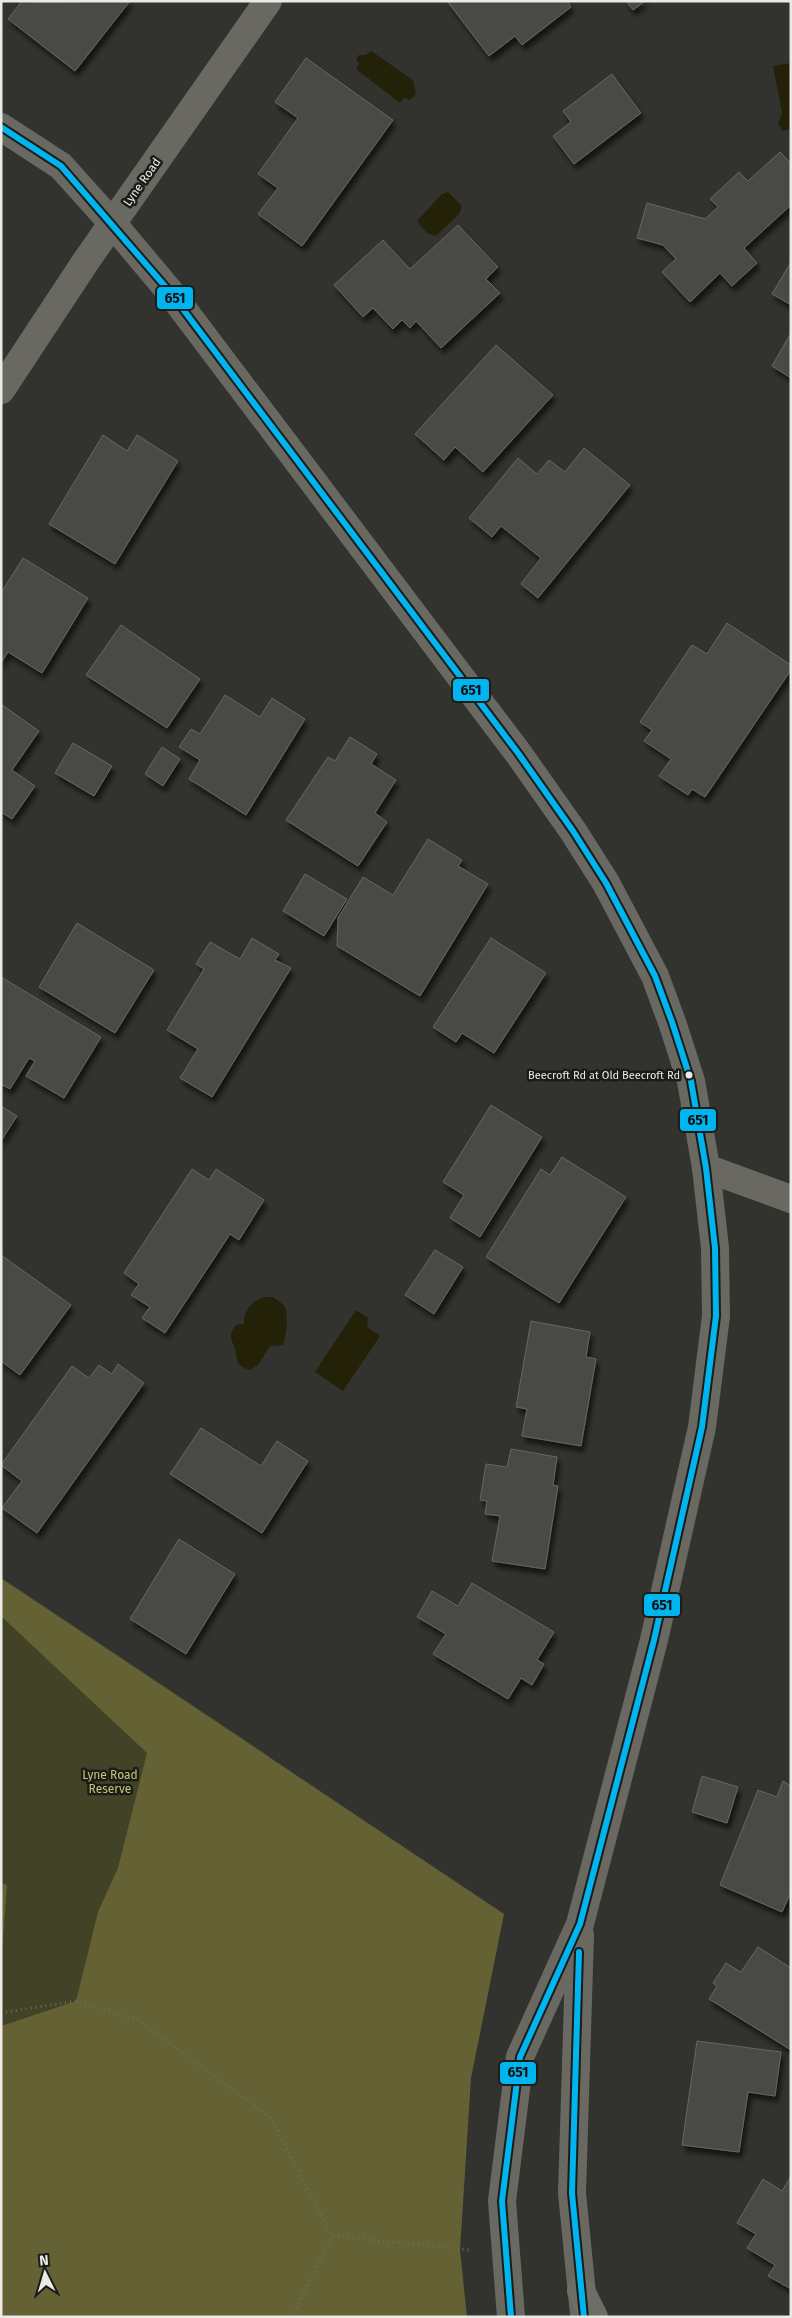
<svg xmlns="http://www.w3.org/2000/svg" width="792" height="2318" font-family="'Fira Sans',sans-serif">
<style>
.green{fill:#424227}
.forest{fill:#646235}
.water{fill:#232209}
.building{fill:#4a4a47;stroke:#666663;filter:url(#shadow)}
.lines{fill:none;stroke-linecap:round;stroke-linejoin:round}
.path{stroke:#6c6b66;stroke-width:3;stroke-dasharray:1 4;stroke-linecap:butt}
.minor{stroke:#696861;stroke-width:28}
.major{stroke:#696961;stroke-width:28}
.highway{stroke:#6e6e66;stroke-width:28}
.bus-1-casing{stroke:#1b1b18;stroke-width:10}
.bus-1{stroke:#00b5ef;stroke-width:6}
.bus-dot{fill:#eaeae6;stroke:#1b1b18;stroke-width:2}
.labels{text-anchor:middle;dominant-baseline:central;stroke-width:5;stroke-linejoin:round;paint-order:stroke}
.bus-label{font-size:11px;fill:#eaeae6;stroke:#1b1b18;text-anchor:end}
.street-label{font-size:12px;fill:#eaeae6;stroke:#1b1b18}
.park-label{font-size:12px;fill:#c8c574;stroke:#1b1b18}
.line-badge{stroke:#1b1b18;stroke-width:2}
.pale-badge-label{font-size:14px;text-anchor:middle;font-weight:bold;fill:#111}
</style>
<defs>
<filter id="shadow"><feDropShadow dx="3" dy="5.5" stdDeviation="2.5" flood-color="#0009"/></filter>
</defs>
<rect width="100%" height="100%" fill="#32322e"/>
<path class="green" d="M1,1578L269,1756L76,2001L1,2026Z"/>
<path class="forest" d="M1,1578L504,1914L471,2078L460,2250L467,2317H1V2026L76,2001L98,1912L118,1868L147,1753L1,1616Z
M1,1883L7,1885L1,1965Z"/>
<path class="water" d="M371,51L413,80L416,94L410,100L404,98L400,103L356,69L359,64L356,59L359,55H366Z
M791,63V129L782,131L778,123L782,113L773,66Z
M448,192L462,206L459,214L436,236L427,233L417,221L442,194Z
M264,1297H273L285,1306C288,1315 287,1336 283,1345L270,1346L258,1365L250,1370C233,1365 239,1359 234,1346C230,1337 229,1334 236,1325L244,1324C243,1311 252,1301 264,1297Z
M356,1310L368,1318L367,1327L380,1336L343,1391L315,1372Z"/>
<path class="building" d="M22,1L41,2L130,1L75,71L8,19Z
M447,1H567L571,7L522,45L515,36L489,56Z
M626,1H645L633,10Z
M306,58L393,120L302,246L258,214L278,188L258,174L298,118L275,102Z
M612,74L641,113L574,164L553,136L571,122L563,111Z
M780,152L791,163V205L744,248L757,263L732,286L720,273L690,302L662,272L676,259L663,245L637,238L647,203L705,219L718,207L710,199L739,172L748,181Z
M458,225L498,267L486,279L500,293L441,348L416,321L410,328L402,320L393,329L373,308L363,317L334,285L383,240L410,269Z
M791,262V305L772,294Z
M791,333V378L772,366Z
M496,345L553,395L483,472L455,447L444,460L415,434Z
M103,435L127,451L137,435L178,461L115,564L49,524Z
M584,448L630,485L538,598L521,584L541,558L501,526L492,537L469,518L518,458L537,474L549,460L565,472Z
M23,558L88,598L42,673L8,652L1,663V593Z
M727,623L791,665V670L705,797L692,789L688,795L659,776L671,759L644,741L652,730L640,722L692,645L707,654Z
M121,625L200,679L167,728L86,675Z
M225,695L260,717L272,698L305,719L246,815L189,779L200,760L179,747L191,729L200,734Z
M1,704L39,731L12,770L35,786L12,819L1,812Z
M350,737L377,754L371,764L396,780L375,813L387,822L358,866L286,820L328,757L335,761Z
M73,743L112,766L94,796L55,773Z
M162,747L180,759L163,786L145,774Z
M428,839L462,860L458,866L488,884L420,996L337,946L338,918L363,877L393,895Z
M305,874L347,899L324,936L283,911Z
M77,923L154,970L115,1033L39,987Z
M252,938L279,954L275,960L291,968L212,1097L180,1078L198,1049L167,1030L204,969L196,964L210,942L240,959Z
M491,938L546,973L494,1053L462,1033L456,1042L433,1027Z
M1,977L101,1037L64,1098L26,1076L35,1061L29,1058L10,1089L1,1084Z
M491,1105L542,1137L480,1237L450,1218L464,1195L443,1182Z
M1,1106L17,1116L1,1141Z
M562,1157L626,1197L559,1303L486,1257L541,1169L550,1175Z
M192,1169L209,1180L216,1169L264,1200L239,1240L230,1234L165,1333L142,1318L150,1307L131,1295L139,1284L124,1273Z
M435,1250L463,1267L434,1314L405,1295Z
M1,1255L71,1305L20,1375L1,1361Z
M531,1321L590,1332L586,1357L596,1359L581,1446L522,1436L527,1409L516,1407Z
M118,1364L144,1383L37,1533L2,1508L22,1481L1,1465L72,1366L89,1378L99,1365L112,1374Z
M201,1428L261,1466L277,1441L308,1461L262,1533L170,1474Z
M511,1449L557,1457L553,1485L558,1486L545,1569L492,1561L500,1516L485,1514L487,1501L480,1500L486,1464L507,1467Z
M179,1539L235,1574L186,1654L130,1619Z
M472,1583L554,1632L537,1660L544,1664L532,1685L521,1678L508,1699L433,1654L446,1634L417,1617L432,1591L458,1606Z
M702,1776L738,1787L727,1823L692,1812Z
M783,1781L791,1786V1892L782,1912L720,1885L758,1790L777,1797Z
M758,1947L791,1968V2050L709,1999L717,1986L713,1983L726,1963L741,1972Z
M697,2041L781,2052L775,2096L748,2092L739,2152L682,2145Z
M791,2176V2289L768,2276L775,2265L747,2248L756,2234L737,2223L763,2179L782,2191Z"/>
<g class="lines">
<path class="path" d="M1,2013L76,2001L138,2020L271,2118L332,2236L470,2250
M292,2317L332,2236"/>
<path class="minor" d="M1,390L86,261L268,1
M706,1168L791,1199"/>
<path class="major" d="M1,127L61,166L113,224L170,292L518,753L573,831L606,883L655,976L672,1022L691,1081L706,1168L715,1248L716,1316L702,1427L654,1640L580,1924L520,2057L502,2201L511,2317
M580,1935L572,2193L584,2314"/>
<path class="highway" d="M581,2291L594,2317"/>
<g class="bus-1-casing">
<path id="bus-1" d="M1,127L61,166L170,292L518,753L573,831L606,883L655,976L672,1022L691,1081L706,1168L715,1248L716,1316L702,1427L654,1640L580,1924L520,2057L502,2201L511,2317
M579,1952L572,2193L584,2317"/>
</g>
<use href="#bus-1" class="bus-1"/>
</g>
<circle class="bus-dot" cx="689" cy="1075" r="4.5"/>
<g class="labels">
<g class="bus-label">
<text x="680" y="1075">Beecroft Rd at Old Beecroft Rd</text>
</g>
<g class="street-label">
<text transform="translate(142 182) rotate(-55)">Lyne Road</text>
</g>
<g class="park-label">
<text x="110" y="1775">Lyne Road<tspan x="110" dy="14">Reserve</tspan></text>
</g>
</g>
<g class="line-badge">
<rect x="156" y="286" width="38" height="24" rx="5" fill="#00b5ef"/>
<rect x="452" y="678" width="38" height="24" rx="5" fill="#00b5ef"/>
<rect x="679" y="1108" width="38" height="24" rx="5" fill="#00b5ef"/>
<rect x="643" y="1593" width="38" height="24" rx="5" fill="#00b5ef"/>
<rect x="499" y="2061" width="38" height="24" rx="5" fill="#00b5ef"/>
</g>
<g class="pale-badge-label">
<text x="175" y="303">651</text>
<text x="471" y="695">651</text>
<text x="698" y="1125">651</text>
<text x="662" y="1610">651</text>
<text x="518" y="2077">651</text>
</g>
<rect width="792" height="2318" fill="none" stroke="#eaeae6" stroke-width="5"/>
<g transform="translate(45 2273) rotate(355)" stroke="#1b1b18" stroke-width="4" paint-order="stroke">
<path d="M0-4L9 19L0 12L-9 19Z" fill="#eaeae6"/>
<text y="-8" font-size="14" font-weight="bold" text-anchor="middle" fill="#eaeae6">N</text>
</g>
</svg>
